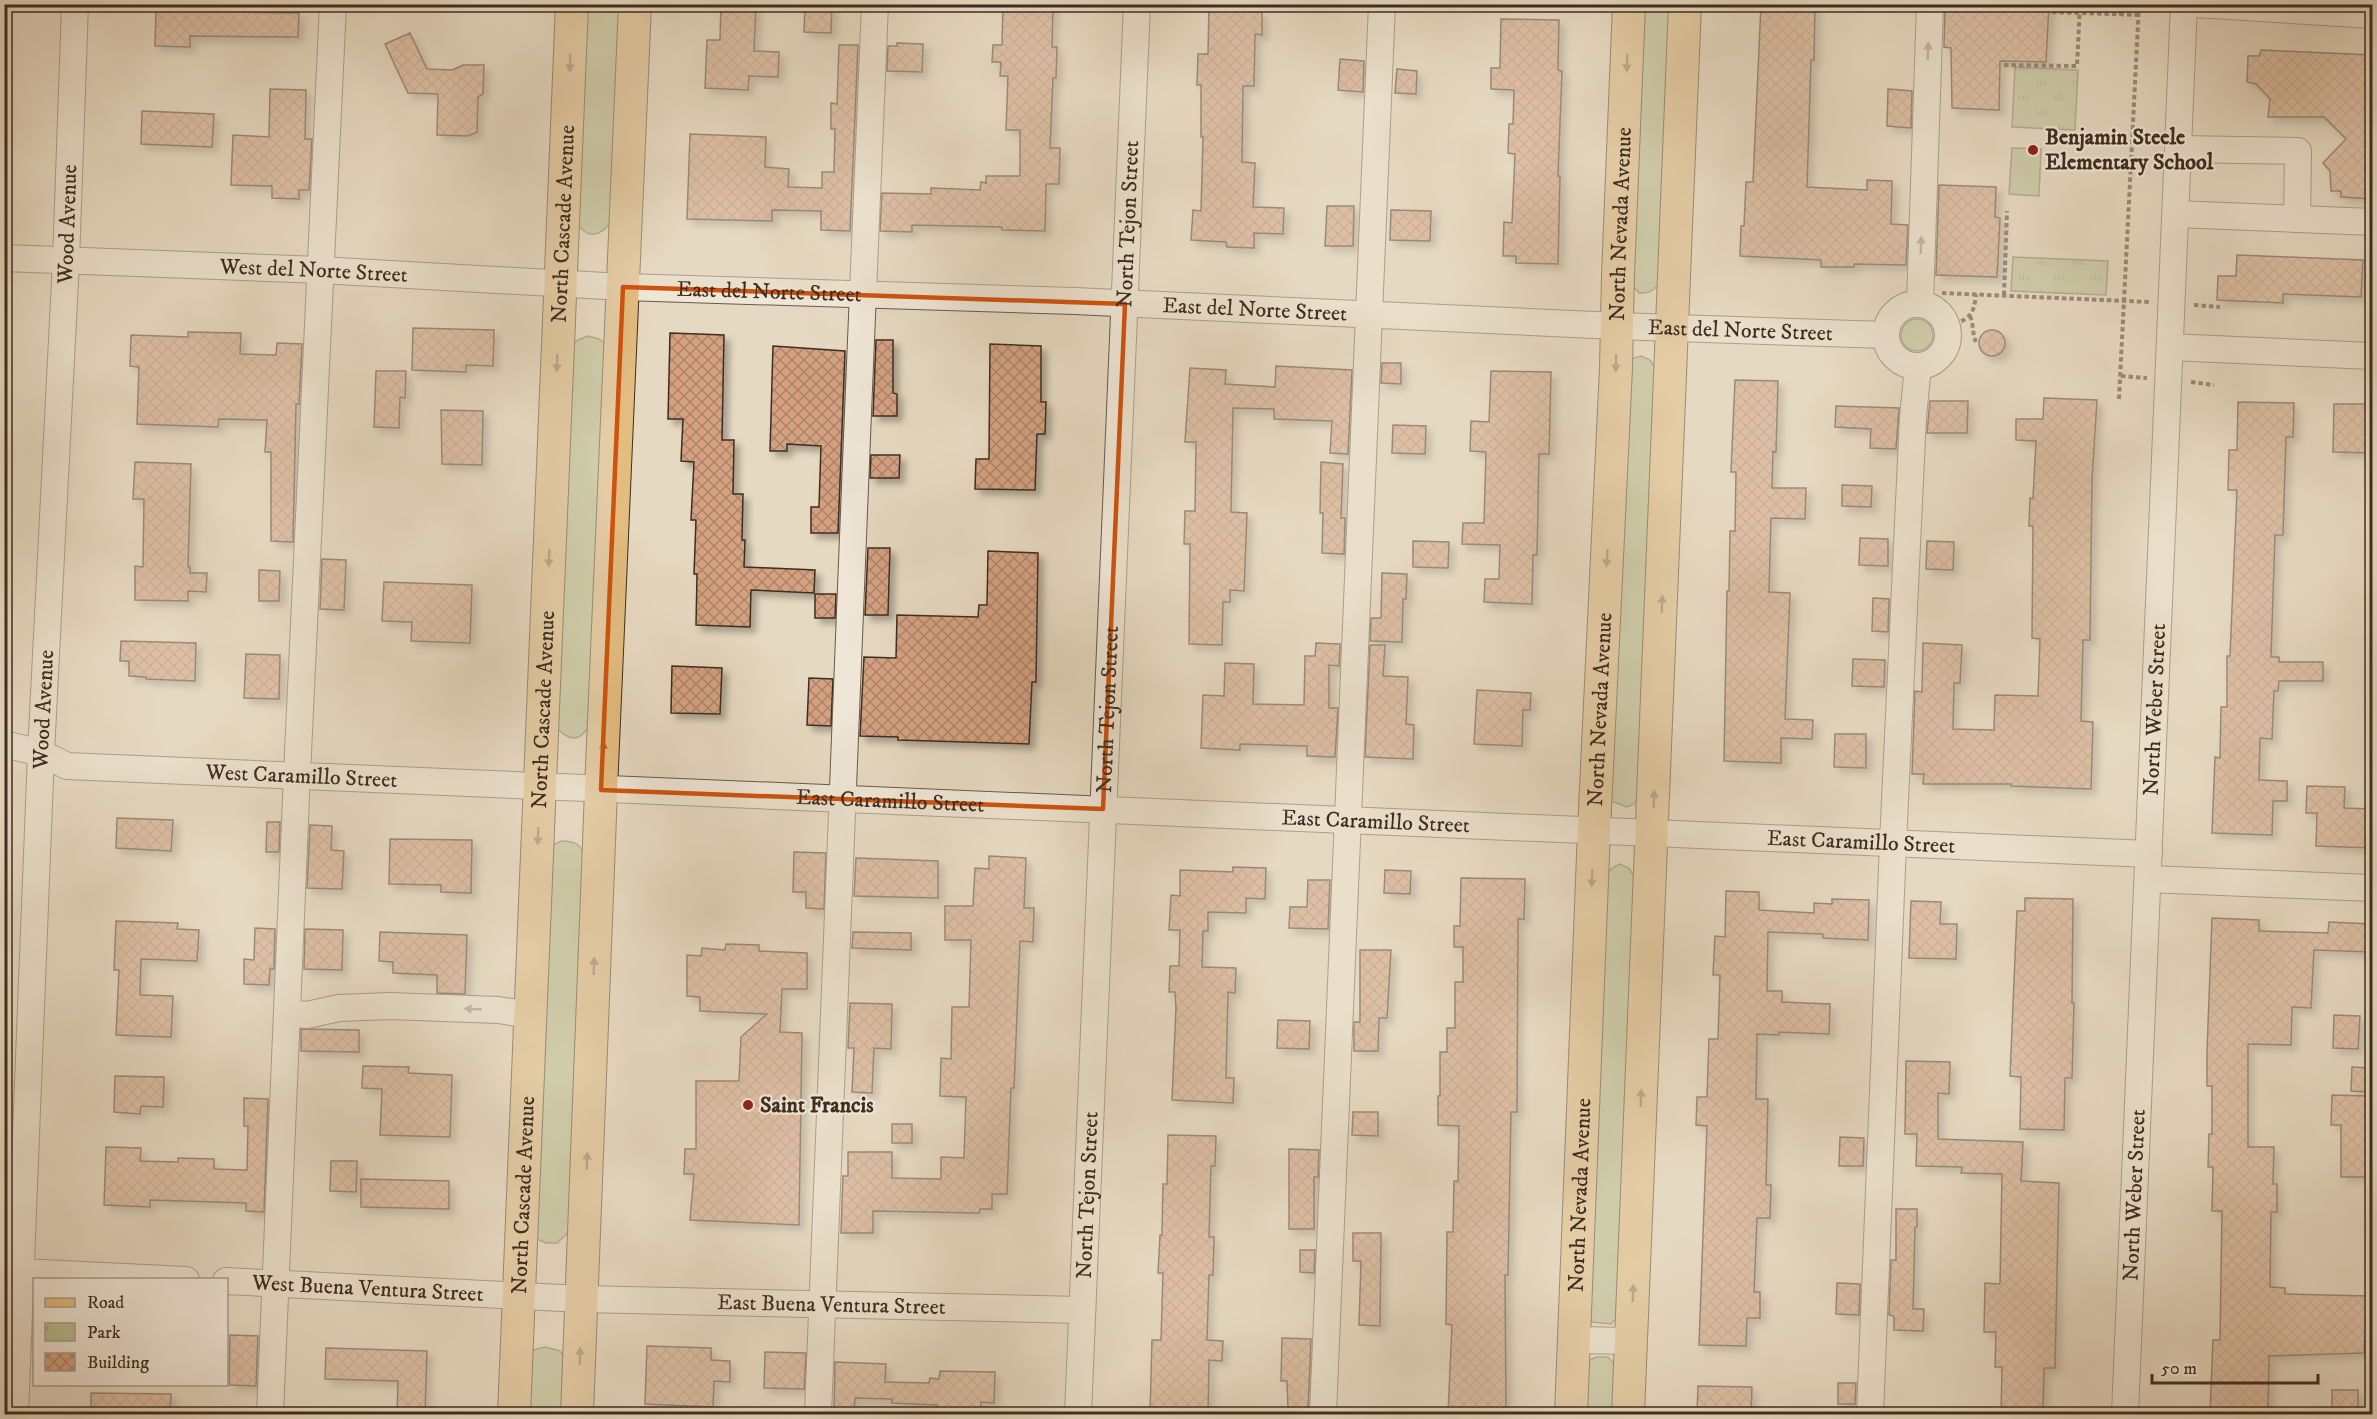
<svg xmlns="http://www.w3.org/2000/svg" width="2377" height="1419" font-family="'IM FELL DW Pica',serif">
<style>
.grass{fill:#b7bf91;stroke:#7a7659;stroke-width:1.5}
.park{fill:url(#park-tufts);stroke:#7a7659;stroke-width:1.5}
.building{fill:url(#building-cross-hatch);stroke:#3e2e21;stroke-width:1.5;filter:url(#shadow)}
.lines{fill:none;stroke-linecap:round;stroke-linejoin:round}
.minor-casing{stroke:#685949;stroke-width:28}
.major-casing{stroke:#3e2e21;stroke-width:34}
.path{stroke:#3e2e21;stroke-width:4;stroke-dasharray:4.5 3;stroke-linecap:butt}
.minor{stroke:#efe6d7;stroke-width:26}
.major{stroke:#e3bc80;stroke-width:32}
.oneway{fill:#968a7c}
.oneway2{fill:#886e4c}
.marked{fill:none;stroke:#ce530f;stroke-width:4.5;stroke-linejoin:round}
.poi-dot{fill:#8f2418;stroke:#efe6d7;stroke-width:2}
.labels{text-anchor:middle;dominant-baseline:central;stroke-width:4.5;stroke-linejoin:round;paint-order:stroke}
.poi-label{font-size:22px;font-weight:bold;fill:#3e2e21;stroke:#efe6d7;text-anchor:start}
.street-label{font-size:22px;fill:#3e2e21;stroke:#efe6d7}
</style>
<defs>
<pattern id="park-tufts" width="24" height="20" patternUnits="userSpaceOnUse" patternTransform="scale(1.5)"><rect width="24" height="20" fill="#b7bf91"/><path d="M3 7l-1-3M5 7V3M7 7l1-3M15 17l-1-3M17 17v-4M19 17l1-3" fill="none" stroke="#969c76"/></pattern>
<pattern id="building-cross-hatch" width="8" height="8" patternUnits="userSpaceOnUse" patternTransform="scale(1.5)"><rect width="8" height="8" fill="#d5a181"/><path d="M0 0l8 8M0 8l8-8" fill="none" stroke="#ae8469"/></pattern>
<filter id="shadow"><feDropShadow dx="5.5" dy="5.5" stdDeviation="3" flood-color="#0004"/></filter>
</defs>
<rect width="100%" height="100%" fill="#e6d9c1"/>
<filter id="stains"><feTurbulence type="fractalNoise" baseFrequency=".00333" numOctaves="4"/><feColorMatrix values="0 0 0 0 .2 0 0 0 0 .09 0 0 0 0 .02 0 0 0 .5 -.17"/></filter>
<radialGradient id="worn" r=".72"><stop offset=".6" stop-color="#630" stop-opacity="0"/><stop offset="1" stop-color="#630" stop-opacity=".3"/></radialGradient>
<path class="grass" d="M586,5H621L611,221C601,237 586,240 576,221Z
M1640,5H1673L1662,278C1656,289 1651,294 1639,293L1632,285Z
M2012,148L2041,149L2039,196L2009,194Z
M1901 335a16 16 0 1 1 32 0a16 16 0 1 1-32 0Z
M588,336L599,339L608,346L591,722C581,743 569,742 555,726L570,347L578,340Z
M1641,356L1650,360L1657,371L1639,797L1634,804L1627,807L1611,801L1631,359Z
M561,841C576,841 580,844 585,857L569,1232L557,1243H546L537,1239L553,845Z
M1619,864L1629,868L1635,878L1619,1315L1611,1324L1592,1322L1587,1309L1604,880L1611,869Z
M545,1347L560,1351L565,1359L563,1414H526L528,1357L534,1350Z
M1596,1357H1608L1616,1366L1614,1414H1582L1588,1361Z"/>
<path class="park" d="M2015,67L2078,70L2075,130L2012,127Z
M2013,257L2108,261L2106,295L2011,291Z"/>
<path class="building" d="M721,4H756L754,51L779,52L778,77L749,76L748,90L705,88L707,40H720Z
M805,4H832L831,33L804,32Z
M1003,4H1053L1052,47H1057L1056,78H1053L1050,148H1060L1059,184H1046L1045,231L1002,230V227L912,225V232L880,231L882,193L931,194V188L980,190L981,182L986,183V176H1020V130H1006L1008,76H1000L1001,62H992L993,45H1002Z
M1209,4H1254V12H1262V35L1255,34L1254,86H1243L1242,162L1255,163L1253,207L1284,208L1283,234L1254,233V248L1227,247L1226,242L1191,240L1193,210L1201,211L1203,137H1201V85H1197L1198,54H1208Z
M1761,4H1815L1814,60H1811L1807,187L1867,190V180L1892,181L1891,224L1908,225L1906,265L1854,264V267H1821V260L1740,256L1741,226H1744L1746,182H1753Z
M1945,4H2049L2046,62L2000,61L1999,110L1952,108L1951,48L1944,47Z
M156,11L299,13L298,37L190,36V47L155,46Z
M1501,19L1559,20L1558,70L1562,71L1558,176H1560L1558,264L1516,263V256H1503L1504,222L1512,223L1515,154L1508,153L1509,124H1513L1514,90L1491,89V68H1500Z
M410,33L427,69L452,70L463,65H484L483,94L478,97L477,132L468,136L437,135L438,94L408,93L385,44Z
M897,43L923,44L922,72L887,71L888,46H897Z
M839,45H858L850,231L821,230V211L772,210V221L687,219L690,134L766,137L765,167L789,169L788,187L822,188V172H834L835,129H831V103L837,104Z
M2261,50L2373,55V199L2341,197V191H2331L2330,171L2323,163L2346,139L2324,117H2268L2270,99L2256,84L2247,82L2248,56H2259Z
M1340,59L1364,61L1363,92L1338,90Z
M1397,69L1417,71L1416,94L1395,93Z
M270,89L306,90L305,139H312L309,190H299V199L272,198V186L231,185L233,135L269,137Z
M1888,89L1912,91L1911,128L1887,126Z
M142,111L214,114L212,147L141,144Z
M1939,185L1996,187L1995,217L2000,218L1997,277L1936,275Z
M1327,206H1354L1353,246H1325Z
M1391,210L1431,211L1430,241L1390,240Z
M2237,255L2363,260L2361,297L2283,294V303L2217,300L2218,276H2236Z
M413,328L494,330L493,366L466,365V372L412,370Z
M1979 343a13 13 0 1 1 26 0a13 13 0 1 1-26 0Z
M188,332L241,333L240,354L276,355L277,343L302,344L299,404H296L293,542L271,541V452H265L267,420L219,419L218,427L137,424L139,367L130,366L131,335L188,337Z
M670,333L724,335L722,440H734L733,494H743L742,540H745L744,567L815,570L814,593L751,590L750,627L696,625L697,574H694L696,520H691L694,462L681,461L683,419H668Z
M876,340H893V393L897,394V416H873Z
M990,344L1041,346V402H1046L1045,434H1037L1035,490L975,489L976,459H989Z
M773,346L845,351L838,533H811V507H819L821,446L787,444V451H770Z
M1382,363H1401V384L1381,383Z
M1276,366L1352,370L1348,454L1330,453L1332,421L1274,419V409L1233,408L1231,512L1247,513L1244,591L1230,590V602H1223L1222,645L1189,644L1190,544H1184L1185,511H1195L1196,442H1185L1190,368L1226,370L1225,384L1275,387Z
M376,371H406L405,398L400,397L399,428L374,427Z
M1491,371L1551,372L1549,454H1539L1537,555H1533L1532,604L1484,602L1485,579H1499L1500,545L1462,544L1463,523H1484L1486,452L1470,451L1471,421L1489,422Z
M1735,380L1778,381L1776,452L1773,451L1772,488H1806L1805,519L1771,518L1769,592L1790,593L1785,719L1813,720L1812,739L1781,738V763L1724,761L1727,591H1729L1730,531H1735L1736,472H1731Z
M2044,398L2097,400L2092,479L2090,640H2083L2081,721L2093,722L2091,789L2011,786V784H1923L1924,774H1912L1915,691L1922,692L1923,643L1962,645L1960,683H1954L1953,729L1994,730L1995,695L2038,696L2040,639L2032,638L2033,526H2029L2030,498H2033L2036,441L2016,440V419H2043Z
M1930,401H1968L1967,433H1927Z
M2238,402L2294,403L2293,437H2286L2283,535H2275L2271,657H2279V662H2323V681H2279L2278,691H2274L2272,739L2260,738L2259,780L2287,781V801H2273L2272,835L2212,833L2215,757L2220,758L2221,707H2227V656H2230L2237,490H2228L2229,450H2237Z
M2334,404H2373V453L2333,452Z
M1836,406L1899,408L1896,449L1870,448L1871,429L1835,427Z
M441,410L483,411L482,465L442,464Z
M1393,425L1426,426L1425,454L1392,453Z
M871,455H900L899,478H870Z
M135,462L191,464L188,567H190V573H207L206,592L188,591V601L135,600V566L143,567L144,499H133Z
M1321,462L1343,464L1341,518H1345L1344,554L1322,553L1323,513H1320Z
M1842,485L1872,486L1871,507L1842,506Z
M1860,538L1888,539V566L1859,565Z
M1413,541L1449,542L1448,568L1413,567Z
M1927,541L1954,542L1953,570L1926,569Z
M868,548H890L888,615H865Z
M988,551L1038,553L1036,682H1032L1029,744L898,740V737L860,736L864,657L896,658L897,615L978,617L979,605H987Z
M322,559L346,560L344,610L320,609Z
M259,570L280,571L279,601H259Z
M1382,573L1407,574L1406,599H1403L1402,642L1370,641L1371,618H1381Z
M384,582L472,585L470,643L411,641L412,622L382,621Z
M815,594H836L835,618H815Z
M1873,598L1889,599L1888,632L1872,631Z
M121,641L196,643L195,681L146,679V677L129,676V661H120Z
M1316,643L1340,644L1339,666L1329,665V708H1338L1335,757L1307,756V746L1240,744V750L1201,748L1203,695L1224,696L1225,663L1254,664L1253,704L1304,705L1305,656H1315Z
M1370,645H1385L1383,676L1408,677L1406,724L1414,725L1413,759L1365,757Z
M246,654L280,655L279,699L244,698Z
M1853,659L1885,660L1884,687L1852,686Z
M672,666L722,668L720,714L671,713Z
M809,678L833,679L831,726L807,725Z
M1477,690L1531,693L1530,710H1523L1522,746L1474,744Z
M1835,734H1866V768L1834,767Z
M2307,786L2345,787L2344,808L2373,809V848L2316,846L2317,813H2306Z
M117,818L173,820L171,851L116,848Z
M267,822H280L279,852H266Z
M310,825L332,826L331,850L344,851L342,889L307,888Z
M390,839L472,840L471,893L441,892V885L389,884Z
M794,852L826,853L824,909L806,908V892H793Z
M989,856L1026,858L1024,908H1034L1033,942L1020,941L1014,1088H1011L1007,1194H992V1209H980L979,1213L873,1211V1233H841L843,1176H848V1152H892V1178L941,1179V1157L964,1158L966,1097L940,1096L941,1058L951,1059L952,1007H969L971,940H945V906H973L975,868L989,869Z
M856,858L938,861V898L854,896Z
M1233,867L1266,868L1265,899L1246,898V913L1208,912V931H1203L1202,967L1236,968L1235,993L1228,992L1226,1078H1234L1233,1103L1172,1100L1176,1008L1175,992H1169L1170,966H1179L1180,930H1169L1171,895L1180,896V870L1233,872Z
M1385,870L1411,871L1410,894L1384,893Z
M1461,878L1525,879L1524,919H1518L1517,1112H1511L1508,1275H1505L1506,1414H1448L1452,1325L1446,1324L1447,1232H1453L1454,1181H1458L1459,1126L1438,1125V1096H1440V1052H1447V1028H1455V982H1463V947H1454V926H1460Z
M1308,880H1330L1328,929L1289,928L1290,907H1307Z
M1726,891L1759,892V910L1814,913V903L1832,904V899L1869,900L1868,940L1823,938V934L1768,932L1767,991H1782V1002L1830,1004L1829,1034L1779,1032V1035L1757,1034L1756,1099H1768L1766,1185H1771L1770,1218H1757L1754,1292H1760V1318H1747L1746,1346L1699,1345L1707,1126L1696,1125L1697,1097H1707L1709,1039H1718L1720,975H1713L1715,936L1725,937Z
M2025,898L2073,899L2072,1003H2074L2072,1078H2065L2064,1130L2020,1129L2021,1077L2010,1076L2017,911H2025Z
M1911,901L1941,902L1940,924H1957L1956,959L1909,958Z
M2212,918L2259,920V931L2328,933L2329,922L2372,924V952L2314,950L2311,1008L2292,1007L2291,1045L2248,1044V1147H2274L2273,1184H2277V1212H2271L2270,1287L2285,1288V1294L2367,1296L2364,1353L2269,1356L2268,1414H2210L2213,1340H2220L2222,1211H2212L2213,1167H2208L2209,1134H2212V1086H2207V1052Z
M116,921L178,923L177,929L199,930L197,961L141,959L140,995L173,996L171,1037L116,1035L119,970H114Z
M255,928L275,929L274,969H270L269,985L244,984V959L254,960Z
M305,929L343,930L342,970L304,969Z
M380,932L467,935L465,994L437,993V975L393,973V962L379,961Z
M853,932L911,933V950L852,948Z
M726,944L759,945V951L807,953V989H782L780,1032L802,1033L799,1225L690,1220L694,1174H684L685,1149H696V1081H739L741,1037L767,1014L700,1011V997L687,996V955L701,956L702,948L725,950Z
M1360,950H1391L1387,1018H1379L1378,1051H1354V1022H1360Z
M850,1003L892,1004L891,1049L874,1048L872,1093L852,1092L854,1048H848Z
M2334,1015L2360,1016L2358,1049L2333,1048Z
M1278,1020L1310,1021L1309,1049L1277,1048Z
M301,1029L359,1030V1052L301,1051Z
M1906,1061L1950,1062L1949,1094L1938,1093V1139L2023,1142L2021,1181L2059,1183L2055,1368H2044L2043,1414H2001L2002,1367H1995L1996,1332H1984L1985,1283L2000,1284L2002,1174L1961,1173L1962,1167L1916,1166L1917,1134H1905Z
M363,1066L409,1067L408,1073L452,1075L450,1137L380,1135L382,1089L362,1088Z
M2352,1067L2371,1068V1092L2351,1091Z
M115,1076L164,1077L163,1107L141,1106L140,1114L114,1112Z
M2332,1095L2367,1096L2366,1145H2371L2372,1177H2341V1125H2331Z
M244,1098L268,1099L264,1212L246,1211V1203L150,1200V1207L104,1205L106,1147L141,1148L140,1161L178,1162V1158L214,1159V1169L247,1170L248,1126H244Z
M1353,1112H1378V1136L1352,1135Z
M892,1124H912V1143H892Z
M1168,1135L1216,1136L1215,1166H1211L1209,1237H1214L1213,1275H1209L1207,1340L1223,1341L1222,1361L1209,1360L1208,1414H1150L1152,1340H1161L1163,1273H1158L1160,1235H1162L1163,1184H1167Z
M1840,1137L1864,1138L1863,1166H1839Z
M1289,1149L1319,1150L1318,1177H1314V1229H1289Z
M331,1161H357L356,1192L330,1191Z
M361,1179L449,1181V1209L361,1207Z
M1896,1209H1917V1227H1915L1913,1309H1924L1923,1331L1894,1330V1316L1889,1315L1891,1260H1896Z
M1353,1233H1381L1380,1326L1359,1325L1361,1261H1353Z
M1300,1250H1315L1314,1273L1300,1272Z
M1837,1283L1860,1284L1859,1315L1836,1314Z
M230,1335L258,1336L256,1386L229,1385Z
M1282,1338L1311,1339L1308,1408L1288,1409L1287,1381H1281Z
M647,1346L711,1348V1360L730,1361V1382L714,1381L713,1407L645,1404Z
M326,1348L427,1351L425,1414H397L398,1381L325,1379Z
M765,1352L806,1353L804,1389L764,1388Z
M835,1362L886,1364L885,1382L929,1383L930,1378L939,1379L940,1371L995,1372L994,1403L981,1402L980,1414H936L937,1405L892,1403V1399L855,1398L854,1414H834Z
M1838,1383H1856L1855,1404H1838Z
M1698,1386L1752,1387L1751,1414H1697Z
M2332,1390H2358V1414H2332Z
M91,1393L171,1394L170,1414H91Z"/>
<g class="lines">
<g class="minor-casing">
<g id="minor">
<path d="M2195,4L2372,15"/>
<path d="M2179,149L2298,151L2297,219"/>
<path d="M2176,214L2372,222"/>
<path id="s1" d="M4,258L320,270L623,287L1074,301L1616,326L1886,335"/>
<path d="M1920,304L1930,4"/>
<circle cx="1917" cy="335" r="31"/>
<path d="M2170,347L2372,356"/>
<path id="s2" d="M4,744L41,753L67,766L2149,854"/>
<path d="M2148,879L2372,888"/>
<path d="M287,1013L307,1015L339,1008L390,1006L498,1010L531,1015"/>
<path d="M21,1272L186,1280"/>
<path id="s3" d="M226,1281L582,1299L1082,1310"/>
<path d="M1575,1340L1631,1341"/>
<path id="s4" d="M15,1414L41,753L66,261L75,4"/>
<path d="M270,1414L297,774L333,4"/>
<path d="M818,1414C839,945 854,474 875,4"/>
<path id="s5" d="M1078,1414L1137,4"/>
<path d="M1323,1414L1382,4"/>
<path d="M1870,1414L1893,843L1913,417L1918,366"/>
<path id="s6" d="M2125,1414L2184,4"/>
</g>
</g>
<g class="major-casing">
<g id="major">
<path id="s7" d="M514,1414L572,4"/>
<path d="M577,1414L601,790L635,4"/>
<path id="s8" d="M1571,1414L1594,830L1616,368L1618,275L1629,4"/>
<path d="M1628,1414L1685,4"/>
</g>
</g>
<path class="path" d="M2118,4L2121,15
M2052,12L2138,15
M2004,65L2077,66L2080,4
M1942,293L2150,302
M2004,295L2007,211
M2194,305L2220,307
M1970,316C1974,325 1972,334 1976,342
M1947,326C1968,320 1974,317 1976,294
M2121,376L2147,378
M2191,382L2214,385
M2119,399L2139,4"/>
<use href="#minor" class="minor"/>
<use href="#major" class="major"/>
</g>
<defs><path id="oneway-solid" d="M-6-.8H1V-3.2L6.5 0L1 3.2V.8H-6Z" transform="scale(1.5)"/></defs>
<g class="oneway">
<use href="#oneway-solid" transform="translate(1928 51) rotate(-88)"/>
<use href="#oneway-solid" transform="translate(1921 245) rotate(-88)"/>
<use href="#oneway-solid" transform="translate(473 1009) rotate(-177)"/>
</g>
<g class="oneway2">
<use href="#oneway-solid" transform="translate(570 63) rotate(92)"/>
<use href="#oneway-solid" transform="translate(1627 63) rotate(92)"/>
<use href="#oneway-solid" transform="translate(557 363) rotate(92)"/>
<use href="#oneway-solid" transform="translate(1616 363) rotate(91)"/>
<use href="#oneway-solid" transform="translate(549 558) rotate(92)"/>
<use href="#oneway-solid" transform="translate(1607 558) rotate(93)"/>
<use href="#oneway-solid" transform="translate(1662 604) rotate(-88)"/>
<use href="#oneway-solid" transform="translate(603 750) rotate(-87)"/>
<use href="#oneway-solid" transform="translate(1654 799) rotate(-87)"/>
<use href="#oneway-solid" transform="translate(538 836) rotate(92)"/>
<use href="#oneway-solid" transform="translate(1592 878) rotate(92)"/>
<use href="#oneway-solid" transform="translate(594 966) rotate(-88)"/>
<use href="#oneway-solid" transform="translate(1641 1098) rotate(-88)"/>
<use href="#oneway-solid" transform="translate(587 1161) rotate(-88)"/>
<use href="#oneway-solid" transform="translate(1633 1293) rotate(-88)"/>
<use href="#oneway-solid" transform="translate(580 1356) rotate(-88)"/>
</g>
<path d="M0 0H2377V1419H0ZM623,287L1125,304L1103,809L601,790Z" fill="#e6d9c1" fill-opacity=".55" fill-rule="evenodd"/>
<path class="marked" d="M623,287L1125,304L1103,809L601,790Z"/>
<g class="poi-dot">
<circle cx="2033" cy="150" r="6"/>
<circle cx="748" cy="1105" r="6"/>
</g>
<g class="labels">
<g class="poi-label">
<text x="2045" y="137">Benjamin Steele<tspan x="2045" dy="25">Elementary School</tspan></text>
<text x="760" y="1105">Saint Francis</text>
</g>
<g class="street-label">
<text stroke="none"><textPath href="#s4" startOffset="1191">Wood Avenue</textPath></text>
<text stroke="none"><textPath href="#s7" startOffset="1191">North Cascade Avenue</textPath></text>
<text stroke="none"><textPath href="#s5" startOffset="1191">North Tejon Street</textPath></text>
<text stroke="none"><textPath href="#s8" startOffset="1191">North Nevada Avenue</textPath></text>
<text stroke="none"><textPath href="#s1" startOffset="310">West del Norte Street</textPath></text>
<text stroke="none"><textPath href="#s1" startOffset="766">East del Norte Street</textPath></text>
<text stroke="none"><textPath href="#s1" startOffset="1252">East del Norte Street</textPath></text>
<text stroke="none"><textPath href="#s1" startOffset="1738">East del Norte Street</textPath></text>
<text stroke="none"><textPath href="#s4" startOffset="705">Wood Avenue</textPath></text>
<text stroke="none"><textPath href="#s7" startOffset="705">North Cascade Avenue</textPath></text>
<text stroke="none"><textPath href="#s5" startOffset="705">North Tejon Street</textPath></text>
<text stroke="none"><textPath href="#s8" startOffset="705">North Nevada Avenue</textPath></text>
<text stroke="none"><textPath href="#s6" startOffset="705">North Weber Street</textPath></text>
<text stroke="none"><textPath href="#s2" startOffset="302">West Caramillo Street</textPath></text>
<text stroke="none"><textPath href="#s2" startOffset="891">East Caramillo Street</textPath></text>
<text stroke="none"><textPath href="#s2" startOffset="1377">East Caramillo Street</textPath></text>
<text stroke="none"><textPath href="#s2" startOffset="1863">East Caramillo Street</textPath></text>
<text stroke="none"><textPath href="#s7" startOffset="219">North Cascade Avenue</textPath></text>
<text stroke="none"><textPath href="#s5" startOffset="219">North Tejon Street</textPath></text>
<text stroke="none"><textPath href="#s8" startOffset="219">North Nevada Avenue</textPath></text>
<text stroke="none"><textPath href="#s6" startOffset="219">North Weber Street</textPath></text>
<text stroke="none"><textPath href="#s3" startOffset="142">West Buena Ventura Street</textPath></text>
<text stroke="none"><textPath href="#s3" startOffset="606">East Buena Ventura Street</textPath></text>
</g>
</g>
<rect width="2377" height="1419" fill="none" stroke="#e6d9c1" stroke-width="24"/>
<rect x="6" y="6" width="2365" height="1407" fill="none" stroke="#3e2e21" stroke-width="3"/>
<rect x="12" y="12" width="2353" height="1395" fill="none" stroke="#3e2e21" stroke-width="1.5"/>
<rect x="33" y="1278" width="195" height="108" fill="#efe6d7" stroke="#a89c8e" stroke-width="1.5"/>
<rect x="45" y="1298" width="30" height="9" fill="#e3bc80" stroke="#a89c8e" stroke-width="1.5"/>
<text x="87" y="1308" font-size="18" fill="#3e2e21">Road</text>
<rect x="45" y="1323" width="30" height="18" fill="url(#park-tufts)" stroke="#a89c8e" stroke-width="1.5"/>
<text x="87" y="1338" font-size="18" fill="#3e2e21">Park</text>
<rect x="45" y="1353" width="30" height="18" fill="url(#building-cross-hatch)" stroke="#a89c8e" stroke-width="1.5"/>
<text x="87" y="1368" font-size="18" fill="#3e2e21">Building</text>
<path d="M2152 1374v9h166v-9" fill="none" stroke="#3e2e21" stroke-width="3"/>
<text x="2161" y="1374" font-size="18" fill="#3e2e21" stroke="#efe6d7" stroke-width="4.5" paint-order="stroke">50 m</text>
<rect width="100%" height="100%" filter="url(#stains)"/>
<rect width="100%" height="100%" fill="url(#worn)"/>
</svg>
